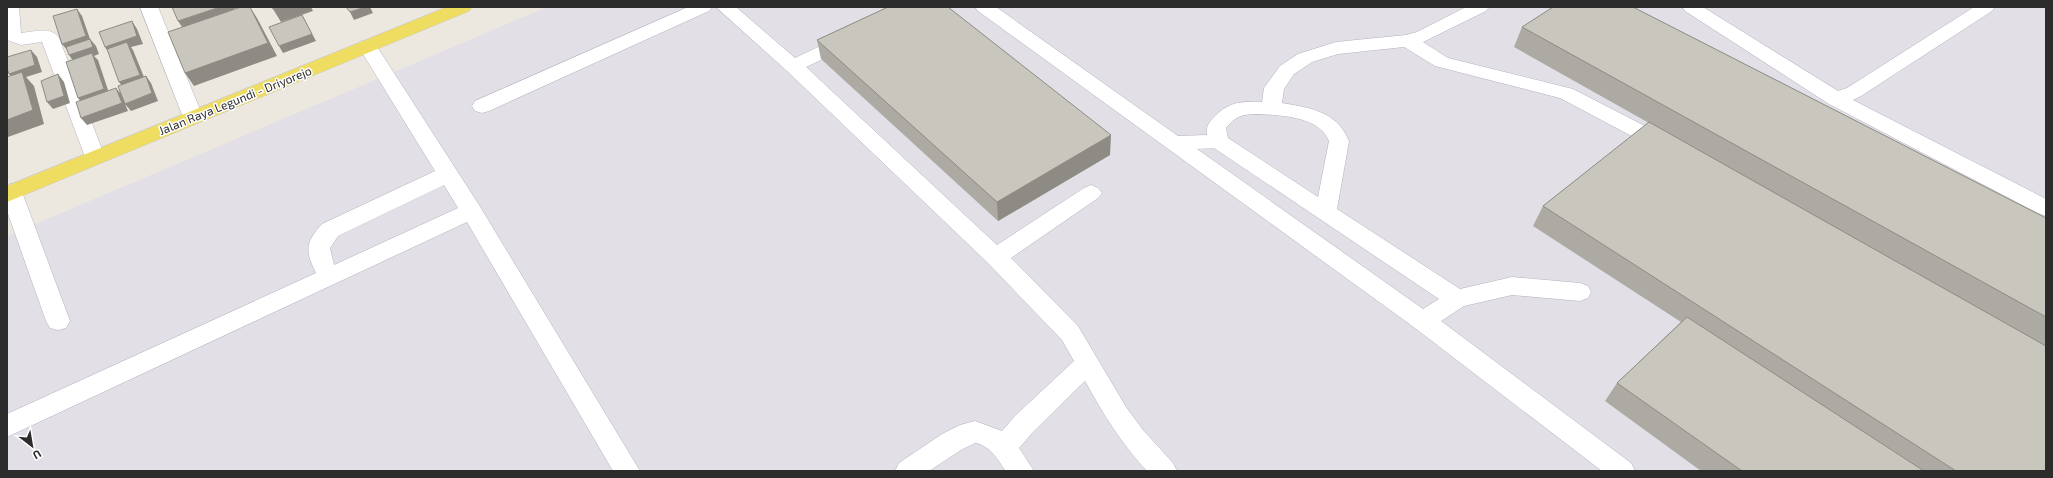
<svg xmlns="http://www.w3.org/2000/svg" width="2053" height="478" font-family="'Exo 2',sans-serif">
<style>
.industrial{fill:#e2dfe6}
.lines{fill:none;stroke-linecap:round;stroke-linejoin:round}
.minor-casing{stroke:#b2b3bf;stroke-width:1}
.major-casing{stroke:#c8c8c8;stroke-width:1}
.minor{fill:#fff;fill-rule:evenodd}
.major{fill:#efdd62;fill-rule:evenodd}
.wall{fill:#adaaa3}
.shaded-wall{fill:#8d8b84}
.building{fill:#c9c6bd;stroke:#8d8b84}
.labels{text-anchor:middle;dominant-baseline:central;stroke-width:3;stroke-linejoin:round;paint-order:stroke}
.street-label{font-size:12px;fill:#2c2c2c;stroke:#fff}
</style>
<rect width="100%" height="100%" fill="#ede8df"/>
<path class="industrial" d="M547,7H2046V471H7V236Z"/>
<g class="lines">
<g class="minor-casing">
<path id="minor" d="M7,7H19L21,33C34,32 51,26 59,38L105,157L102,162L95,164L88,162L85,157L42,42L21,45L7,40Z
M140,7H158L203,117L200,122L193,124L186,122L183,117Z
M688,7H712L709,11L489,111L482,113L475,111L472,106L475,101Z
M716,7H736L795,58L839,37L846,35L853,37L855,41L853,45L806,67L997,245L1084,188L1091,185L1098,188L1102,193L1098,198L1011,258L1078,326L1126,407L1143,430L1173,463L1177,471H1147C1120,441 1105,417 1085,381L1033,432L1019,448L1034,471H1006C998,460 990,445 975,443L961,450L929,471H895L899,463L942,434L960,425L975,421L1002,431L1015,416L1074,361L1062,340L988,263L786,70Z
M975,7H996L1178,136L1207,135C1206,127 1208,124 1213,118C1228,102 1241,101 1262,102L1264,88L1280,66L1298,54L1336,42L1406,35L1417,32L1466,7H1489L1486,11L1423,42L1448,58L1573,89L1672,140L1675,145L1672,150L1665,152L1658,150L1560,98L1435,66L1404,47L1338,54L1312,62L1294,74L1284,89L1282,103C1310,108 1337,111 1349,141L1337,209L1460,289L1512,277L1580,283L1588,286L1591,292L1588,298L1580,301L1512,295L1464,306L1441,321L1631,463L1635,471H1602L1415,328L978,11ZM1254,114C1277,115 1319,115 1329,141L1318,197L1228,138L1226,128C1236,117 1239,115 1254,114ZM1214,148L1439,299L1423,309L1197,149Z
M1682,7H1703L1838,91L1847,88L1974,7H1995L1992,11L1861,96L1853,100L2046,199V216L2038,213L1829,104L1685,11Z
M367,40L374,42L479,205L640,471H613L467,222L7,437V414L316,273C305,251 305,243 322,224L435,171L358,46L360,42ZM444,185L458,208L334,265L330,248L338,236Z
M11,184L18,187L22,192L70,321L66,328L58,330L50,328L46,321L7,211V186Z"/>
</g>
<g class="major-casing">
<path id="major" d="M447,7H472L469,11L7,202V186Z"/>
</g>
<use href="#minor" class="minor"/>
<use href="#major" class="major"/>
</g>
<path class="wall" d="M1522,27L2046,218V471H1701L1605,401L1617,383L1681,322L1533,226L1543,206L1649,123L1514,47Z
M817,40L1110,155L998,221L821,59Z"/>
<path class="shaded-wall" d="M220,7H234L239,17L187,34L178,21Z
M250,7L257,18L277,56L194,86L185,73Z
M279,7H311L313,11L281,22L273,9Z
M365,7H370L373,13L354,20L350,12Z
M77,9L82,16L90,39L96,46L99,54L94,56L98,60L110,96L84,106L78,98L74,62L69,55L68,51L62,44Z
M302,15L316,41L283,53L279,46Z
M132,21L137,29L143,44L131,47L133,50L146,82L125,89L119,82L110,55L105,47Z
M31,50L37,57L42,72L26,77L34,86L44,124L8,137L7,135V120L15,81L9,74Z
M58,74L64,82L70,103L53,109L47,102Z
M146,76L151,83L158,101L131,111L125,104L128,111L87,125L81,118L116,88L122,95Z
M1111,135L1110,155L998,221L997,202Z"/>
<path class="building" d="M172,7H220L178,21Z
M241,7H250L268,43L185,73L168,32Z
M272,7H279L273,9Z
M346,7H365L350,12Z
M888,7H948L1111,135L997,202L817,40Z
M1553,7H1633L2046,218V317L1522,27Z
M77,9L86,36L62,44L53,16Z
M302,15L312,34L279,46L269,27Z
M132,21L137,36L105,47L99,32Z
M90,39L93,47L69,55L66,47Z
M127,42L140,75L119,82L107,49Z
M31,50L35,65L9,74L7,68V57Z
M92,53L104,89L78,98L66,62Z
M22,72L33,110L7,120V77Z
M58,74L64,96L47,102L41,81Z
M146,76L152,93L125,104L118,86Z
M116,88L122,103L81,118L76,102Z
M1649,122L2046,346V471H1956L1543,206Z
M1687,317L1924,471H1742L1617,383Z"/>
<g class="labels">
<g class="street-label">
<text transform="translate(235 100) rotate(-22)">Jalan Raya Legundi - Driyorejo</text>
</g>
</g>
<rect width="2053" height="478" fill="none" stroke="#2c2c2c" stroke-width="16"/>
<g transform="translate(32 446) rotate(149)" stroke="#ffffff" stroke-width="3" paint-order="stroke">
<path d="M0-3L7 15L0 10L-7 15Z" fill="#2c2c2c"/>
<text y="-6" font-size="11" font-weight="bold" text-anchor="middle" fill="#2c2c2c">U</text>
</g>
</svg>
